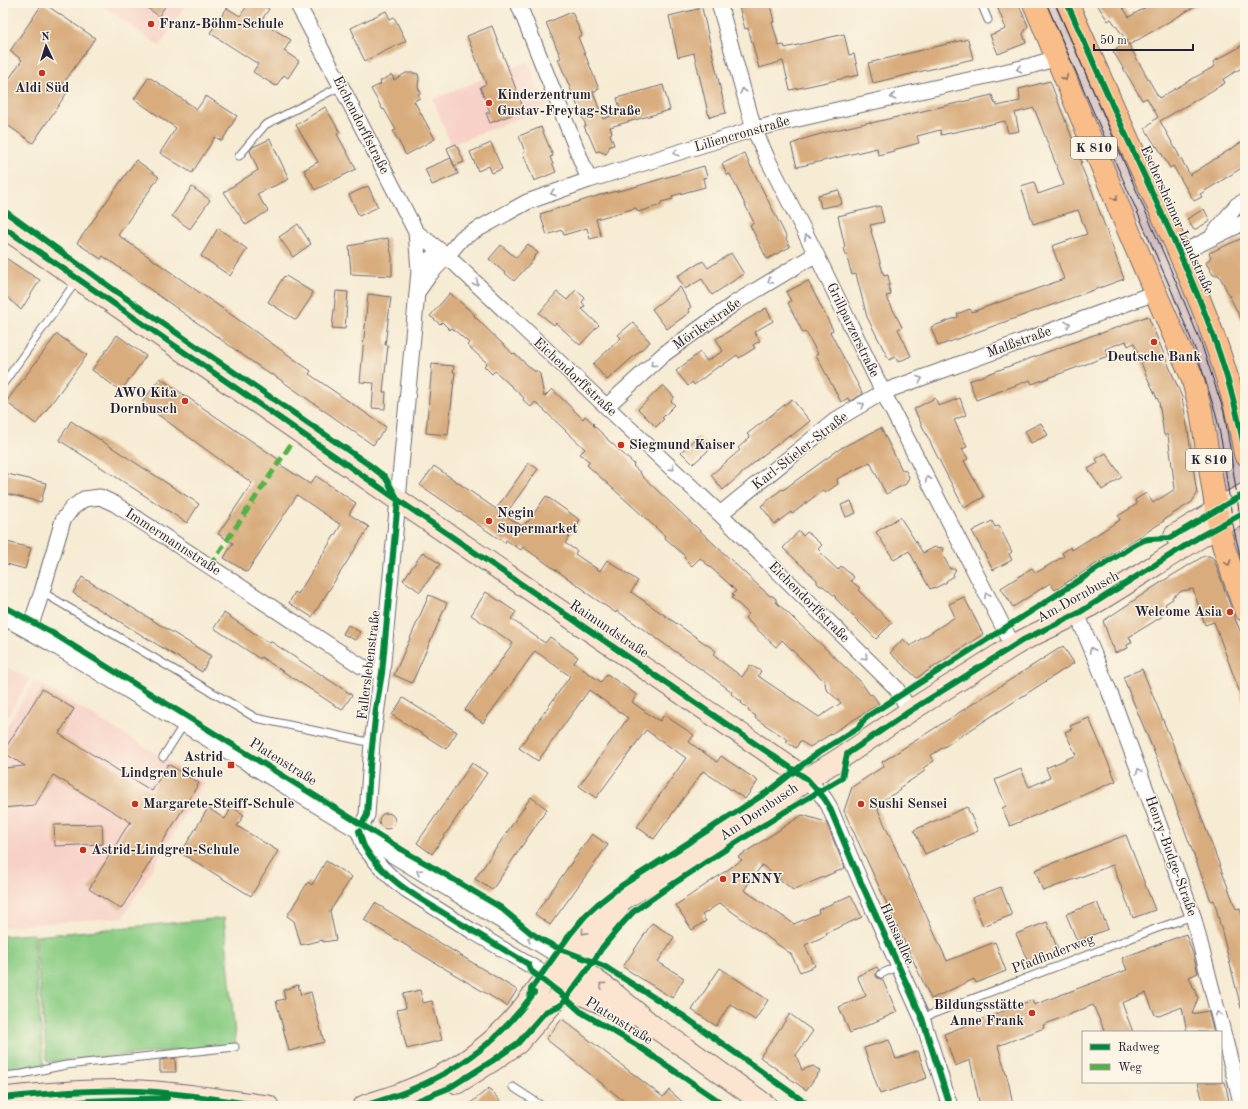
<svg xmlns="http://www.w3.org/2000/svg" width="1248" height="1109" font-family="'Old Standard TT',serif">
<style>
.built{fill:#f7d1c7}
.industrial{fill:#d2bfc0}
.green{fill:#8ccd85;stroke:#577860}
.building{fill:#d8ac7d}
.lines{fill:none;stroke-linecap:round;stroke-linejoin:round}
.lane-casing{stroke:#6c6870;stroke-width:9}
.street-casing{stroke:#6c6870;stroke-width:17}
.secondary-casing{stroke:#6c6870;stroke-width:23}
.primary-casing{stroke:#6c6870;stroke-width:24}
.lane{stroke:#fff;stroke-width:7}
.street{stroke:#fff;stroke-width:15}
.secondary{stroke:#fce5d0;stroke-width:21}
.primary{stroke:#f8bd89;stroke-width:22}
.tram{stroke:#22223b;stroke-width:1}
.quiet{stroke:#55b146;stroke-width:5;stroke-dasharray:10 5;stroke-linecap:butt}
.cycleway-casing{stroke:#fcf5e5;stroke-width:8}
.cycleway{stroke:#00873e;stroke-width:6}
.oneway{stroke:#9c9ca7}
.oneway2{stroke:#8d7062}
.oneway3{stroke:#9a8d8d}
.poi-dot{fill:#c8321e;stroke:#fcf5e5;stroke-width:1.5}
.labels{text-anchor:middle;dominant-baseline:central;stroke-width:3;stroke-linejoin:round;paint-order:stroke}
.shield{fill:#fcf5e5;stroke:#63616e;stroke-width:1}
.shield-label{font-size:13px;font-weight:bold;fill:#22223b}
.poi-label{font-size:14px;font-weight:bold;fill:#22223b;stroke:#fcf5e5;text-anchor:start}
.street-label{font-size:14px;fill:#22223b;stroke:#fcf5e5}
</style>
<rect width="100%" height="100%" fill="#fcf5e5"/>
<filter id="ink" filterUnits="userSpaceOnUse"><feTurbulence type="fractalNoise" baseFrequency=".025" numOctaves="2"/><feDisplacementMap in="SourceGraphic" scale="8" xChannelSelector="R" yChannelSelector="G"/><feConvolveMatrix kernelMatrix="1 2 1 2 8 2 1 2 1" color-interpolation-filters="sRGB"/></filter>
<filter id="wash" filterUnits="userSpaceOnUse"><feTurbulence type="fractalNoise" baseFrequency=".012" numOctaves="4" result="noise"/><feDisplacementMap in="SourceGraphic" scale="16" xChannelSelector="R" yChannelSelector="G"/><feGaussianBlur stdDeviation="0.9" result="paint"/><feColorMatrix in="noise" values="0 0 0 0 0 0 0 0 0 0 0 0 0 0 0 0 0 1.4 0 .05"/><feComposite in="paint" operator="in"/></filter>
<g filter="url(#wash)">
<rect width="100%" height="100%" fill="#f6ebd3"/>
<path class="built" d="M98,3H186L160,46Z
M528,61L546,107L451,145L433,99Z
M3,665L30,679L3,724Z
M35,680L204,783L123,917L3,927V732Z"/>
<path class="industrial" d="M1042,3H1059L1207,345L1236,440L1244,486L1224,492L1203,381L1190,346Z
M1244,524L1245,529V587L1231,532Z"/>
<path class="green" d="M224,918L236,1045L47,1062L35,936Z
M33,934L44,1067L3,1070V936Z"/>
<g id="blocks">
<path class="building" d="M43,3L95,38L61,87L68,91L33,143L3,122V88L22,60L10,51Z
M140,3H167L159,16Z
M249,3H259L269,9L261,21L291,40L284,51L299,61L288,78L284,75L276,86L253,72L258,64L210,33L227,8L240,16Z
M738,3H764L765,6L770,4L774,22H772L779,46L784,45L785,48L844,34L849,55L854,54L859,75L790,90L783,61L759,68L748,28L745,29Z
M1003,3H1018L1028,26L1023,34L1026,43L998,54L990,35L1006,29L997,6Z
M1096,3H1120L1129,17L1153,3H1201L1129,45L1128,43L1159,98L1215,66L1213,62L1245,44V66L1223,79L1225,83L1160,121L1190,175L1245,140V166L1200,194L1202,197L1194,201L1173,166L1170,168L1157,146L1156,147L1145,128L1158,117L1147,98L1142,100L1113,51L1127,41L1111,19L1108,21Z
M702,8L726,113L709,117L694,53L678,57L669,16Z
M386,11L390,19L394,17L406,41L365,61L353,37H355L351,28Z
M572,12L582,35L578,37L599,89L593,92L603,119L621,112L617,98L663,85L670,110L610,127L612,133L610,134L614,145L610,146L606,154L599,151L596,152L588,133H587L584,126H586L558,59L561,58L546,23Z
M492,26L524,110L490,123L486,113L490,112L480,87L486,84L467,36Z
M968,39L973,59L873,83L868,63Z
M406,73H414L418,74L419,78L418,87L421,93L418,94L420,98L414,101L435,139L406,155L393,131L396,130L384,109L383,110L371,89L381,84L380,81L392,75L394,80Z
M149,77L197,109L206,96L237,116L222,141L215,137L192,173L160,153L176,128L134,99Z
M1050,81L1071,135L1082,163H1080L1089,185H1090L1124,279L938,346L931,327L958,317L957,314L970,309L972,312L1064,279L1052,246L1087,234L1078,210L1033,224L1021,186L1034,182L1038,194L1064,185L1034,108L1015,113L1019,131L1008,133L1005,121L941,135L940,130L917,136L919,143L893,150L894,151L878,155L877,148L797,167L791,144L800,141V140L831,131L870,122L871,123L992,95L995,104L996,103L997,106L1020,101L1019,89Z
M325,107L340,132L337,134L356,169L315,190L304,170L318,162L296,125Z
M541,127L553,156L550,157L556,172L534,181L523,153L525,152L519,136Z
M270,139L289,179L257,194L268,211L246,225L224,192L258,170L250,151L253,147Z
M491,143L502,169L492,173L489,166L478,171L470,152Z
M456,144L464,162L454,166L447,148Z
M744,153L787,238L786,239L790,247L767,259L750,225L754,223L730,174L727,175L722,164Z
M451,158L458,174L432,185L425,169Z
M136,160L159,177L118,235L311,371L309,374L386,427L373,445L272,374L271,375L103,256L101,259L77,243Z
M704,166L707,177L703,178L705,187L672,196L673,199L661,202V205L638,212L636,208L596,219L601,236L590,239L587,228L564,235L562,230L547,235L540,214L600,195L631,188Z
M368,186L378,207L359,216L349,195Z
M192,187L210,200L190,229L172,216Z
M839,190L842,204L821,208L818,195Z
M880,206L884,222L870,225L872,231H871L884,276L888,275L890,285H888L891,295L886,296L902,327L898,329L911,356L898,362L895,357L889,360L867,317L856,274L852,275L844,248L845,247L838,216Z
M1204,209L1210,221L1194,230L1187,219Z
M298,224L311,244L293,257L279,237Z
M218,228L247,249L230,276L201,256Z
M1245,237V327L1219,275H1213L1206,263L1211,257L1209,253Z
M388,238L392,257V276L351,274L349,246Z
M528,244L538,253L533,258L534,259L514,281L489,259L501,245L516,258Z
M731,253L744,274L712,295L702,279L685,289L677,276L703,261L708,268Z
M3,256L25,271L40,280L21,310L3,293Z
M284,276L285,277L286,276L312,292V296L296,320L268,302Z
M808,281L833,330L830,332L863,394L850,401L848,398L841,402L816,355L818,354L806,332L803,333L788,303L791,301L786,292Z
M680,287L691,307L688,309L690,312L667,329L652,309Z
M576,290L585,298L582,302L585,306L582,309L599,325L580,345L556,323L554,325L539,313L557,292L567,300Z
M336,291L348,292L345,329L332,328Z
M450,293L475,315L474,316L513,354L514,353L534,371H537L540,374L544,397L552,389L583,419L585,416L594,424L593,425L607,438V439L634,464L633,466L641,473V475L749,577L770,596H773L776,599V602L861,682L870,695L872,694L879,704L810,747L800,741L796,748L786,742L788,740L755,718L756,716L748,711L749,709L741,703L742,702L731,694L732,692L715,679L617,611L616,613L585,592L586,591L523,547L521,550L506,540L505,543L420,485L434,466L496,509L529,463L538,469L505,515L523,527L527,521L528,522L546,496L580,520L565,543L577,551L575,554L600,571L607,560L638,581L631,592L716,651L713,655L742,677L750,665L761,671L758,676L819,717L841,703L826,689L825,682L782,640L776,647L745,618L749,614L732,598L734,596L732,594L736,591L728,583L700,558L692,566L684,558L685,556L664,537L665,536L587,465L590,462L580,454L585,449L546,412L535,402L531,407L523,400L524,398L495,371L492,374L484,366L487,363L467,345L469,343L452,328L450,330L442,322L440,324L430,316Z
M368,294L391,297L385,345H388L383,392H386L385,409L372,408L374,383L360,382Z
M766,308L773,321L754,332L760,341L753,345L755,348L739,358L737,355L720,367L719,366L694,385L692,382L688,386L676,371L700,352L707,361L723,351L716,339Z
M1148,316L1182,397L1188,431L1197,494L1192,502L1163,520L1164,521L1055,590L1050,583L1013,607L1001,588L1032,568L1036,573L1064,556L1062,553L1071,547L1072,550L1120,520L1118,516L1137,504L1135,500L1146,493L1153,503L1175,489L1168,435H1164L1159,402L1145,373L1134,343L1128,346L1126,341L1105,349L1108,356L1032,384L1030,380L976,400L969,381L1099,333V334Z
M633,322L650,342L607,380L593,364L621,338L618,335Z
M57,334L87,355L36,424L6,402Z
M117,335L146,356L121,391L92,370Z
M432,364L454,366L453,372H455L448,435L426,433Z
M160,378L187,397L278,459L276,462L310,484L316,476L356,503L349,514L369,527L312,617L289,603L295,592L298,594L341,525L297,495L247,572L224,558L233,543L218,534L252,483L142,403Z
M663,385L674,397L671,401L675,405L662,418L664,419L656,427L638,409Z
M935,398L939,406L960,398L966,415L954,420L967,447L962,449L968,459L964,461L984,497L964,508L937,456L914,409Z
M792,399L810,421L790,437L789,435L756,461L723,490L711,475L740,450L738,448L750,437L747,434Z
M71,421L199,504L187,523L59,440Z
M1041,423L1048,435L1031,443L1025,431Z
M881,428L902,470L906,471L909,477L906,484L886,494L870,462L837,479L838,484L825,493L823,490L792,514L791,512L775,524L761,506L782,489L783,490L841,448Z
M698,436L710,449L693,464L681,452Z
M1106,453L1122,477L1102,490L1088,469L1098,463L1096,459Z
M3,473L46,483L41,502L3,493Z
M851,501L856,513L846,517L841,505Z
M900,517L923,553L935,547L944,548L942,554L946,561L950,569H956L953,574L954,576L946,581L947,582L935,588V587L930,589L909,551L894,560L876,532Z
M992,521L995,527L999,526L1012,552L1009,554L1012,560L993,570L972,531Z
M799,531L803,536L807,532L822,545L818,549L822,553L821,554L838,570L841,566L854,577L851,581L860,588L858,590L892,623L876,639L835,598L836,597L823,586H820L817,583V580L783,548Z
M3,541L31,548L25,569L3,563Z
M423,552L440,564L420,592L403,580Z
M1204,556H1210L1214,559L1233,614L1245,642V704H1244L1214,622L1205,625L1193,589L1182,591L1172,597L1173,599L1165,604L1167,608L1161,613L1163,616L1129,637L1132,642L1127,645L1128,648L1115,653L1113,646H1112L1103,621L1163,581Z
M82,577L211,656L202,672L73,593Z
M486,592L516,612L511,619L545,643L550,637L578,657L574,663L601,682L607,674L637,695L632,702L654,718L660,721L664,715L694,735L689,742L717,762L721,756L758,781L745,799L703,771L654,839L637,827L686,758L646,730L596,798L579,786L628,718L589,690L538,761L519,748L570,676L535,651L483,723L465,710L513,643L471,615Z
M429,595L447,603L412,683L394,675Z
M964,597L983,634L917,678L890,653L903,639L910,646L955,617L949,604Z
M224,613L269,643L270,641L352,695L342,710L261,657L260,659L214,628Z
M348,625L360,632L355,640L343,634Z
M1063,646L1074,663L930,756L934,761L923,768L925,771L899,788L900,790L880,802L878,810L947,961L995,942L1006,971L976,983L974,979L931,999L844,811L852,787L884,766L882,762Z
M1142,669L1188,781L1236,909L1240,908L1245,926V1008H1241L1214,900L1211,901L1169,788L1123,677Z
M42,689L74,709L59,734L152,791L168,764L199,783L121,909L89,889L129,823H132L53,775L35,805L3,808V768L25,766L3,752Z
M403,698L457,732L446,749L392,715Z
M1089,718L1116,781L1010,826L1002,808L1006,806L995,780L1021,769L1029,787L1050,778L1046,768L1076,755L1065,732L1072,729L1070,726Z
M472,763L487,773L432,854L417,843Z
M531,797L547,809L492,890L475,879Z
M232,807L244,815L237,826L278,851L251,896L181,853L208,808L225,819Z
M967,807L978,831L925,854L914,830Z
M379 821a8 8 0 1 1 16 0a8 8 0 1 1-16 0Z
M802,815L826,822L845,868L793,890L762,865L744,890L794,924L819,913L818,910L851,895L862,917L826,933L827,935L805,945L815,966L800,972L791,954L720,903L702,915L706,921L692,930L676,905L742,860L738,857Z
M102,824L103,844L55,846L54,825Z
M592,834L608,845L550,925L535,914Z
M1126,835L1155,910L1133,918L1113,865L1043,891L1035,870Z
M326,861L352,877L330,911L336,940L323,942V940L301,945L294,921L287,916L308,882L312,885Z
M1001,887L1012,915L983,926L972,898Z
M1097,902L1108,929L1077,941L1066,914Z
M375,903L517,990L507,1006L364,920Z
M1047,922L1058,950L1028,962L1016,934Z
M652,923L674,937L658,962L684,978L672,998L623,967Z
M1186,934L1193,954L1198,973L1189,977L1198,998L1192,1014L1208,1011L1214,1032H1187L1182,1007L1159,1016L1155,1015L1146,993L1122,1003L1133,1032H1105L1093,1005L1043,1025L1044,1028L998,1046L1009,1084L1013,1106H980L970,1060L955,1066L944,1034L1032,1000L1034,1005L1127,970L1122,958Z
M877,967L879,970L877,971L876,976L878,978L882,979L897,1012L850,1033L839,1007L866,996L857,976Z
M720,968L768,1000L755,1020L730,1004L716,1026L692,1010Z
M298,985L301,995L311,992L324,1042L289,1051L276,1001L285,999L283,990Z
M420,990L423,1003L432,1001L442,1040L407,1049L397,1010L406,1008L403,994Z
M790,1014L813,1031L796,1055L802,1070L813,1066L820,1071L806,1090L760,1057Z
M562,1019L663,1097L669,1090L687,1106H630L546,1039Z
M889,1040L896,1059L918,1051L927,1078L880,1094L864,1048Z
M175,1058L176,1072H160V1060Z
M1198,1082H1225L1230,1106H1204Z
M489,1088L504,1106H467Z"/>
</g>
</g>
<g filter="url(#ink)">
<use href="#blocks" fill-opacity="0" stroke="#6c6870" stroke-width="1"/>
<g class="lines">
<g class="lane-casing">
<path id="lane" d="M981,3L988,20
M239,156L265,125L341,86
M3,384L77,280
M42,592L256,718L363,741L372,742
M163,757L184,724
M881,974L898,966
M922,1018L1155,929L1193,916
M3,1076L22,1074L66,1065L235,1047
M513,1087L542,1106"/>
</g>
<g class="street-casing">
<path id="street" d="M297,3L341,86L416,232L447,256L720,514L896,688L910,711
M518,3L589,180
M719,3L754,129L768,160L816,254L883,392L1013,646
M416,232L419,271
M1213,235L1237,205L1245,201
M1179,254L1245,222
M418,291L430,274L447,256L462,238L527,202L589,180L754,129L1030,66L1057,58
M607,406L664,354L735,303L816,254
M720,514L837,419L883,392L1155,293
M1077,614L1110,693L1193,916L1242,1106
M3,617L52,644L359,831L391,854L564,959
M29,630L42,592L63,520L72,508L84,499L100,497L115,504L361,666L382,673
M807,779L824,798L829,806L859,878L922,1018L950,1106
M359,831L367,815L372,742L382,673L419,271C429,257 431,257 447,256
M359,832L365,848L380,866L393,879L407,890L472,931L548,976"/>
</g>
<g class="secondary-casing">
<path id="secondary" d="M3,227L398,500L807,779
M1175,535L1230,502L1245,494
M568,961L611,991L654,1027L689,1050L767,1106
M555,980L572,990L630,1016
M457,1083L492,1061L518,1043L561,994L618,911
M3,1098C48,1093 95,1089 141,1091C183,1093 226,1101 268,1106
M364,1106C378,1101 393,1097 407,1091C452,1074 492,1047 522,1009C531,998 539,986 548,976C553,969 560,964 565,958C579,940 590,923 609,908L711,845L779,800L807,779L847,754L910,711L1013,646C1034,633 1057,625 1078,613C1135,581 1187,541 1245,512"/>
</g>
<g class="primary-casing">
<path id="primary" d="M1034,3L1130,234L1192,377L1201,411L1220,532L1224,548L1245,610
M1067,3C1093,61 1118,119 1145,177C1186,266 1229,356 1245,454"/>
</g>
<use href="#lane" class="lane"/>
<use href="#street" class="street"/>
<use href="#secondary" class="secondary"/>
<use href="#primary" class="primary"/>
<path class="tram" d="M1046,3L1170,287L1197,354L1216,414L1222,444L1233,525L1245,577
M1055,3L1176,282L1201,343L1224,412L1230,448L1241,525L1245,548"/>
<path class="quiet" d="M210,566L291,444"/>
<g class="cycleway-casing">
<path id="cycleway" d="M1067,3C1093,61 1118,119 1145,177C1186,266 1229,356 1245,454
M3,210L114,290L368,464L385,477L396,496
M3,227L398,500L807,779L824,798L829,806L859,878L922,1018L950,1106
M3,606L51,632L409,854L436,869L500,907L531,933L544,941L560,949L604,966L610,970L682,1015L810,1106
M362,824L367,815L368,801L370,766L376,709L382,673L398,500
M359,831C361,837 362,843 365,848C386,882 423,900 455,920C480,935 504,950 528,964L531,971L561,994L581,1012L638,1046L726,1106
M530,998L531,989L571,933L585,916L599,903L621,886L772,789L816,754L858,728L865,719L868,716L1134,545L1144,540L1149,539L1170,538L1230,502L1245,494
M3,1098C48,1093 95,1089 141,1091C183,1093 226,1101 268,1106
M46,1106L89,1101L167,1098
M364,1106C378,1101 393,1097 408,1091C462,1069 499,1040 534,993
M399,1106L409,1104L449,1088L492,1061L518,1043L545,1012L561,1005L593,962L602,948L621,925L633,912L664,890L720,853L786,811L842,778L847,754L910,711L1023,640L1077,614L1199,537L1245,512"/>
</g>
<use href="#cycleway" class="cycleway"/>
</g>
<defs><path id="oneway-chevron" d="M-2-3.5L2.5 0L-2 3.5" fill="none" stroke-width="1.6" stroke-linecap="round" stroke-linejoin="round"/></defs>
<g class="oneway">
<use href="#oneway-chevron" transform="translate(1019 69) rotate(167)"/>
<use href="#oneway-chevron" transform="translate(743 91) rotate(-106)"/>
<use href="#oneway-chevron" transform="translate(893 97) rotate(167)"/>
<use href="#oneway-chevron" transform="translate(676 153) rotate(163)"/>
<use href="#oneway-chevron" transform="translate(553 193) rotate(161)"/>
<use href="#oneway-chevron" transform="translate(807 237) rotate(-117)"/>
<use href="#oneway-chevron" transform="translate(770 281) rotate(149)"/>
<use href="#oneway-chevron" transform="translate(476 283) rotate(43)"/>
<use href="#oneway-chevron" transform="translate(1068 324) rotate(-20)"/>
<use href="#oneway-chevron" transform="translate(653 364) rotate(138)"/>
<use href="#oneway-chevron" transform="translate(920 379) rotate(-20)"/>
<use href="#oneway-chevron" transform="translate(862 405) rotate(-31)"/>
<use href="#oneway-chevron" transform="translate(672 468) rotate(44)"/>
<use href="#oneway-chevron" transform="translate(928 479) rotate(-117)"/>
<use href="#oneway-chevron" transform="translate(987 595) rotate(-117)"/>
<use href="#oneway-chevron" transform="translate(1092 650) rotate(-113)"/>
<use href="#oneway-chevron" transform="translate(865 657) rotate(45)"/>
<use href="#oneway-chevron" transform="translate(1139 771) rotate(-110)"/>
<use href="#oneway-chevron" transform="translate(419 872) rotate(-149)"/>
<use href="#oneway-chevron" transform="translate(530 939) rotate(-149)"/>
<use href="#oneway-chevron" transform="translate(1218 1014) rotate(-104)"/>
</g>
<g class="oneway2">
<use href="#oneway-chevron" transform="translate(1065 78) rotate(67)"/>
<use href="#oneway-chevron" transform="translate(1115 198) rotate(67)"/>
<use href="#oneway-chevron" transform="translate(1228 563) rotate(72)"/>
</g>
<g class="oneway3">
<use href="#oneway-chevron" transform="translate(584 932) rotate(131)"/>
<use href="#oneway-chevron" transform="translate(602 985) rotate(-144)"/>
</g>
</g>
<g class="poi-dot">
<circle cx="151" cy="24" r="4"/>
<circle cx="42" cy="73" r="4"/>
<circle cx="489" cy="103" r="4"/>
<circle cx="1154" cy="342" r="4"/>
<circle cx="185" cy="401" r="4"/>
<circle cx="621" cy="445" r="4"/>
<circle cx="489" cy="521" r="4"/>
<circle cx="1230" cy="612" r="4"/>
<rect x="227" y="761" width="8" height="8" rx="2"/>
<circle cx="135" cy="804" r="4"/>
<circle cx="861" cy="804" r="4"/>
<circle cx="83" cy="850" r="4"/>
<circle cx="723" cy="879" r="4"/>
<circle cx="1032" cy="1013" r="4"/>
</g>
<g class="labels">
<g class="shield">
<rect x="1071" y="137" width="46" height="22" rx="3"/>
<rect x="1186" y="449" width="46" height="22" rx="3"/>
</g>
<g class="shield-label">
<text x="1094" y="148">K 810</text>
<text x="1209" y="460">K 810</text>
</g>
<g class="poi-label">
<text x="159" y="24">Franz-Böhm-Schule</text>
<text x="42" y="88" text-anchor="middle">Aldi Süd</text>
<text x="497" y="95">Kinderzentrum<tspan x="497" dy="16">Gustav-Freytag-Straße</tspan></text>
<text x="1154" y="357" text-anchor="middle">Deutsche Bank</text>
<text x="177" y="393" text-anchor="end">AWO Kita<tspan x="177" dy="16">Dornbusch</tspan></text>
<text x="629" y="445">Siegmund Kaiser</text>
<text x="497" y="513">Negin<tspan x="497" dy="16">Supermarket</tspan></text>
<text x="1222" y="612" text-anchor="end">Welcome Asia</text>
<text x="223" y="757" text-anchor="end">Astrid<tspan x="223" dy="16">Lindgren Schule</tspan></text>
<text x="143" y="804">Margarete-Steiff-Schule</text>
<text x="869" y="804">Sushi Sensei</text>
<text x="91" y="850">Astrid-Lindgren-Schule</text>
<text x="731" y="879">PENNY</text>
<text x="1024" y="1005" text-anchor="end">Bildungsstätte<tspan x="1024" dy="16">Anne Frank</tspan></text>
</g>
<g class="street-label">
<text transform="translate(361 125) rotate(63)">Eichendorffstraße</text>
<text transform="translate(742 134) rotate(-16)">Liliencronstraße</text>
<text transform="translate(1177 220) rotate(66)">Eschersheimer Landstraße</text>
<text transform="translate(707 324) rotate(-35)">Mörikestraße</text>
<text transform="translate(853 330) rotate(64)">Grillparzerstraße</text>
<text transform="translate(1019 342) rotate(-20)">Malßstraße</text>
<text transform="translate(575 377) rotate(43)">Eichendorffstraße</text>
<text transform="translate(800 451) rotate(-38)">Karl-Stieler-Straße</text>
<text transform="translate(173 542) rotate(33)">Immermannstraße</text>
<text transform="translate(1078 597) rotate(-29)">Am Dornbusch</text>
<text transform="translate(809 602) rotate(45)">Eichendorffstraße</text>
<text transform="translate(609 629) rotate(34)">Raimundstraße</text>
<text transform="translate(369 665) rotate(-83)">Fallerslebenstraße</text>
<text transform="translate(283 762) rotate(32)">Platenstraße</text>
<text transform="translate(759 812) rotate(-34)">Am Dornbusch</text>
<text transform="translate(1171 856) rotate(70)">Henry-Budge-Straße</text>
<text transform="translate(897 934) rotate(66)">Hansaallee</text>
<text transform="translate(1053 954) rotate(-21)">Pfadfinderweg</text>
<text transform="translate(619 1021) rotate(32)">Platenstraße</text>
</g>
</g>
<rect width="1248" height="1109" fill="none" stroke="#fcf5e5" stroke-width="16"/>
<rect x="1082" y="1031" width="140" height="52" fill="#fcf5e5" stroke="#a5a1a1"/>
<rect x="1090" y="1044" width="20" height="6" fill="#00873e" stroke="#a5a1a1"/>
<text x="1118" y="1051" font-size="12" fill="#22223b">Radweg</text>
<rect x="1090" y="1064" width="20" height="6" fill="#55b146" stroke="#a5a1a1"/>
<text x="1118" y="1071" font-size="12" fill="#22223b">Weg</text>
<g transform="translate(46 46) rotate(356)" stroke="#fcf5e5" stroke-width="3" paint-order="stroke">
<path d="M0-3L7 15L0 10L-7 15Z" fill="#22223b"/>
<text y="-6" font-size="11" font-weight="bold" text-anchor="middle" fill="#22223b">N</text>
</g>
<path d="M1094 44v6h99v-6" fill="none" stroke="#22223b" stroke-width="2"/>
<text x="1100" y="44" font-size="12" fill="#22223b" stroke="#fcf5e5" stroke-width="3" paint-order="stroke">50 m</text>
</svg>
